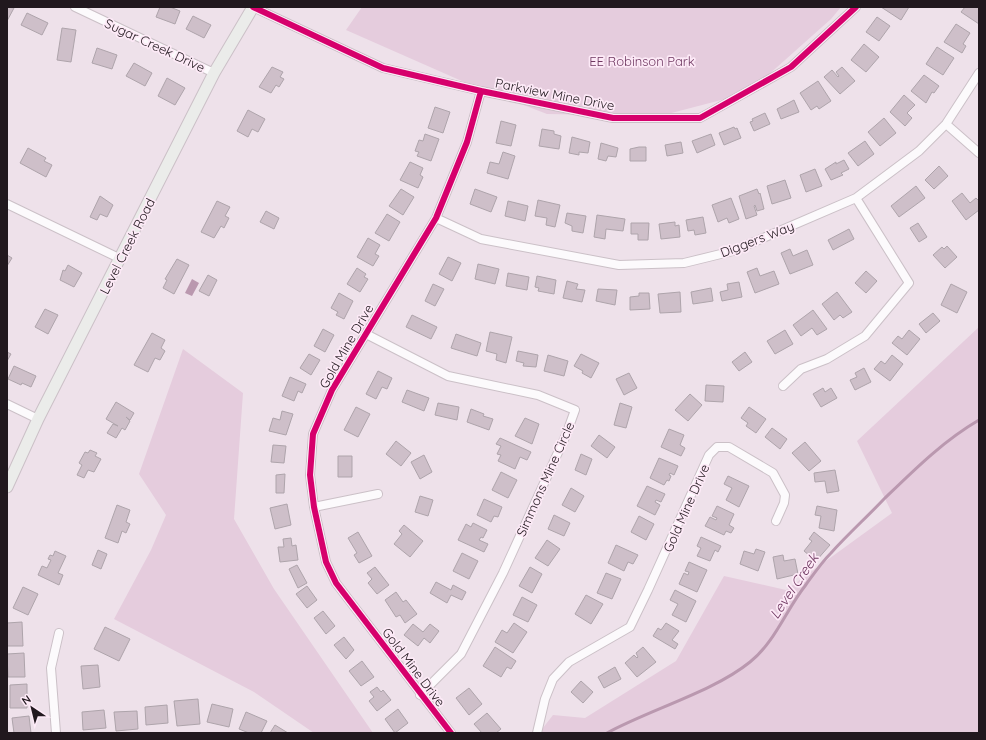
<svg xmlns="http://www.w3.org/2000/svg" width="986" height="740" font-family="Quicksand,sans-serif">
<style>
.green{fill:#e5ccdd}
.water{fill:#ba98af}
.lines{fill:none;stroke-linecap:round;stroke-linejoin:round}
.stream{stroke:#ba98af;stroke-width:3}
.building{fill:#cebfc9;stroke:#aea4ab}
.street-casing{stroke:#cbc0c7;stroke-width:10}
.secondary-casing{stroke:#cbc0c7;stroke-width:13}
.street{stroke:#fcfafc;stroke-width:8}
.secondary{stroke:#ebecea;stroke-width:11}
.cycleway-casing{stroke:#fdeaf7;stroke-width:8}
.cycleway{stroke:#d6006c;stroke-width:6}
.labels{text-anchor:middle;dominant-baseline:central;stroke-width:3.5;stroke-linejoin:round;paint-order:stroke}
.street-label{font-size:13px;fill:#21181e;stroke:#fdeaf7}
.park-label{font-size:13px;fill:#6e3760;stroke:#fdeaf7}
.water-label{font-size:14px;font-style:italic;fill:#6e3760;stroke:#fdeaf7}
</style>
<rect width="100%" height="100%" fill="#eee1ea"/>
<path class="green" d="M362,7H841L831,19L748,93L660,116L547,114L464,82L346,30Z
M979,327V733H539L553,715L585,718L676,661L724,576L786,590L892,513L857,441Z
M183,349L243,393L234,519L274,589L373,733H314L254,692L114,619L151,550L166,515L139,474Z"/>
<path class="water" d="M192,279L199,283L192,296L185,293Z"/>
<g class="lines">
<path class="stream" d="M607,733C651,709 713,692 750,662C775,642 786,610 805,586C813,575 821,563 831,553C848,534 867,517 884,499C914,470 943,441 979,420"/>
</g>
<path class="building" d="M7,7L14,8L7,21Z
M160,7H170L180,11L175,24L156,17Z
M881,7H909L901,20Z
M965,7H979V24L961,12Z
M27,13L48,23L42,35L21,25Z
M193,16L211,25L204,38L186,29Z
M877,17L890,26L879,41L866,32Z
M956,24L970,33L963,44L966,46L962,53L944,42Z
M62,28L76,30L71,62L57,60Z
M864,44L879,57L866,72L851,60Z
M937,47L954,58L943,75L926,64Z
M97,48L117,55L112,69L92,63Z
M134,63L152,73L145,86L126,76Z
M272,67L283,72L280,77L284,79L279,87L276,85L271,93L259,87Z
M842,67L855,81L840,94L824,77L832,70L838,77L839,76L836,72Z
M924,75L939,86L934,93L932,92L926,103L911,91Z
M167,78L185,88L175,105L158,96Z
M818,81L831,101L819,109L817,106L811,110L800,93Z
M904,95L915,105L907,113L912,118L905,126L890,112Z
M794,100L799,112L781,119L777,109Z
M435,107L450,112L443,133L428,128Z
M248,110L265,119L258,132L252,129L248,137L237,131Z
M765,113L770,124L754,131L750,122L753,121L752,119Z
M884,118L896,133L880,146L868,132Z
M501,121L516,125L511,146L496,143Z
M734,127L735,129L737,128L741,138L724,145L719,133Z
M542,129L554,131V134L561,136L559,149L539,146Z
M425,134L439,139L431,161L417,156L419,152L415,151L419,140L423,141Z
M711,134L715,145L697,153L692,141Z
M572,137L590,142L588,153L579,152V155L569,153Z
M865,141L874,154L858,166L848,153Z
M681,142L683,153L667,156L665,145Z
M601,143L618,148L616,157L608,156L606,161L598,159Z
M639,147H646V161H630V149Z
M28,148L46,158L44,161L52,165L46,177L20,163Z
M503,152L515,156L508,179L487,173L490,162L499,164Z
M844,160L849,169L841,173L843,175L831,180L825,169L836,162V164Z
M410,162L423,168L420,175L423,177L418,188L400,180Z
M939,166L948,176L934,189L925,180Z
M815,169L822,186L806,192L800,175Z
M785,180L791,198L772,204L767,186Z
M916,186L925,198L899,217L891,206Z
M401,189L414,197L403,215L389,206Z
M475,189L497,197L491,212L470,204Z
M757,189L759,194L760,193L764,209L757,211L755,205L754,206L757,215L746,219L739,196Z
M962,193L970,203L976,198L979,201V210L966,220L952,201Z
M100,196L113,205L107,217L100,214L97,220L90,217Z
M731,198L739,219L729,223L727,218L718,222L712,205Z
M538,200L560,205L555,227L546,225L547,218L535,216Z
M217,201L230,207L225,216L229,218L224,228L221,226L214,238L201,232Z
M508,201L528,206L525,221L505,216Z
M266,211L279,218L274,229L260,222Z
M567,213L586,216L583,233L572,231V226L565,223Z
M387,214L400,222L389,241L375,233Z
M597,215L625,219L623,231L606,229L605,239L594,237Z
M703,217L706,233L695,235L694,230L688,231L686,220Z
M675,222V226L679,225L680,237L661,239L659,224Z
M631,223H649L648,240H638V234H631Z
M918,223L927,237L919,242L910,228Z
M849,229L854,239L833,250L828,240Z
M368,238L380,245L375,254L379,256L373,266L357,257Z
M947,246L957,257L945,268L933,255L942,247L944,249Z
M790,249L793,256L807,250L813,265L790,274L781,253Z
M7,255L12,258L7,266Z
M448,257L461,263L452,281L439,274Z
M177,259L189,265L174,294L163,288L167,280L165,279Z
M478,264L499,269L495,284L475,279Z
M68,265L82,273L74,287L60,280L63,270L65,271Z
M357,268L366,274L364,277L368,279L360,292L347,284Z
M757,268L760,276L774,271L779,284L755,293L747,272Z
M866,271L877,281L866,293L855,283Z
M508,273L529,277L527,290L506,286Z
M208,275L217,280L209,296L199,291Z
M537,276L556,280L554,294L538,291L539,288L535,287Z
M567,281L578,284L576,289L585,290L582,302L563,298Z
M739,282L742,297L722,301L720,292L728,290L727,284Z
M433,284L444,289L435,306L425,301Z
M951,284L967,292L957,313L941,305Z
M711,288L713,301L693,304L691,292Z
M598,289L617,290L615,305L596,301Z
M680,292L681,312L660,313L658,294Z
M837,292L852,312L843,318L840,315L834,320L822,304Z
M339,293L353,301L344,319L336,315L338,312L331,308Z
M639,293H649L650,309L630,310V297L639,296Z
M45,309L58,315L48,334L35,327Z
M813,310L827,329L817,335L812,328L801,336L793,325Z
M933,313L940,321L926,333L919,324Z
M412,315L437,327L431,339L406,327Z
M323,329L334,335L325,352L314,346Z
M785,330L793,344L775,354L767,341Z
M909,330L920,339L907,355L892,343L898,336L902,339Z
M490,332L512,337L506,363L496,360L497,354L486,351Z
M152,333L165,340L161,348L165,351L160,360L155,358L148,372L134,365Z
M456,334L481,343L477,356L451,348Z
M518,351L538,355L536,367L523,366L524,363L516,361Z
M7,352L11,354L7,361Z
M745,352L752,362L739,371L732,362Z
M309,354L320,360L311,375L300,368Z
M581,354L599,363L591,378L582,373L583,371L574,366Z
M548,355L568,361L564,376L544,371Z
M892,355L903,364L890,381L874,369L881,361L885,364Z
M14,366L36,376L31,387L22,383L21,385L8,379Z
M864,368L871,382L855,390L850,380L857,377L855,373Z
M378,371L392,378L387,389L382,387L376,399L366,394Z
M629,373L637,388L624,395L616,379Z
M290,377L306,384L302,393L298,391L294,401L282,396Z
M706,385L724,386L723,402L705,401Z
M823,388L825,392L831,388L837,398L821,407L813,394Z
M407,390L429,398L424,411L402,402Z
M690,394L702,405L688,421L675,410Z
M116,402L134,413L130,420L126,417L130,421L125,430L122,428L116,438L107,433L113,424L118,426L106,419Z
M438,403L459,407L457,420L435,415Z
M620,403L632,407L626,428L614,425Z
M356,407L370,414L358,437L344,430Z
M749,407L766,419L756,433L746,426L748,423L741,418Z
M471,409L484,414L483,416L493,419L489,430L467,422Z
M282,411L293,414L286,435L269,431L273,418L280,420Z
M525,418L539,424L532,444L515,436Z
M772,428L787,439L780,449L765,437Z
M669,429L684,435L680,445L685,448L681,456L661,447Z
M599,435L615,447L607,458L591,446Z
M500,438L531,452L527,460L520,457L515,469L498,461L501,455L497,454L501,446L496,444Z
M396,441L411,453L401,466L386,454Z
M805,442L821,461L809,471L792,453Z
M273,445L286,446L284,463L271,462Z
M90,450L97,453L95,456L101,459L94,472L88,470L84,478L77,475L82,465L79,463L85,452L88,453Z
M581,454L592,459L586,475L575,470Z
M424,455L432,472L420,479L411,462Z
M338,456H352V477H338Z
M659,458L678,466L674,475L670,473L669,475L671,476L669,481L667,480L664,485L650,478Z
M835,470L839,491L827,493L825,481L815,482L814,473Z
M501,472L517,480L508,498L492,490Z
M285,474L284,493H276V475Z
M728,476L749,486L739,507L726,500L732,488L724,484Z
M647,486L665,494L661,502L656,500L655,502L660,505L655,515L637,506Z
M571,488L584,496L575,512L562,505Z
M420,496L433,500L428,516L415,512Z
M484,499L502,507L498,517L494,516L491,522L477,515Z
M287,504L291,525L275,529L270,508Z
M117,505L130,510L126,522L130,524L126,533L122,531L118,543L105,538Z
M717,506L734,514L729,525L734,528L731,533L726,531L724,535L705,526L710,517L716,520L717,518L712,516Z
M817,506L837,510L834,531L819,528L821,516L815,515Z
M554,515L570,523L564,536L548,529Z
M639,516L654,524L646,540L631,532Z
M473,523L487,530L483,538L481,537L479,540L488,544L484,552L458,540L466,524L471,527Z
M404,525L423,541L410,557L394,544L402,534L399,531Z
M358,532L372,556L359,563L354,555L357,553L348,538Z
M814,532L830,545L816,561L804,551L812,541L809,539Z
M701,537L721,546L718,552L715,550L710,561L697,556L701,548L697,546Z
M291,538L292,546L296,545L298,560L280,562L278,547H284L283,539Z
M547,540L560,549L548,566L535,558Z
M616,545L638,555L633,564L628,562L624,571L608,563Z
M756,549L765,552L758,571L740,564L744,551L754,554Z
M98,550L107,554L101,569L92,565Z
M55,551L66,556L58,573L63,575L59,585L38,575L42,566L47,568L51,560L48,559L50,555L53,556Z
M462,553L478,561L469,579L453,571Z
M783,555L784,561L795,559L798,574L777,579L773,557Z
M689,562L707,570L697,592L679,584L684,573L688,575L689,572L685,571Z
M297,565L307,583L298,588L289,569Z
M375,567L389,585L377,594L368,583L372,579L367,573Z
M530,567L542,574L532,593L519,586Z
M606,573L621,579L612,599L597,593Z
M436,582L451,590L453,585L466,592L462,600L451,595L447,603L430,593Z
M307,586L317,600L307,608L296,594Z
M23,587L38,594L28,615L13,608Z
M675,590L696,601L686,622L672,615L678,604L670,600Z
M396,592L403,602L406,600L417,614L405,623L400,615L396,617L385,600Z
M586,595L603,604L591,624L575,614Z
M522,597L537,605L528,622L513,615Z
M323,611L335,626L326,634L314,618Z
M22,622L23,646H7V623Z
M514,623L527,632L513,653L495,642L502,630L507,633Z
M666,623L679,631L672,640L678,644L675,649L653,636L658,628L661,630Z
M413,624L423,632L430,624L439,631L430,643L424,638L418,646L404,635Z
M105,627L130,639L119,661L94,649Z
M344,637L354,650L346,659L334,645Z
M495,647L516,661L511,669L507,667L501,677L483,666Z
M643,647L656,662L637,677L625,663L634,655L637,658L638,657L636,653Z
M24,653L25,677H8L7,654Z
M362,661L374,677L361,686L349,671Z
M98,665L100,687L83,689L81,666Z
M615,667L621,679L604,688L598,677Z
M581,681L593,692L583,703L571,692Z
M27,684V708H10V685Z
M377,687L381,692L383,690L391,700L377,711L369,701L374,697L370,692Z
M469,688L482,704L469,715L456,698Z
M198,699L200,724L177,726L174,701Z
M212,704L233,709L229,727L207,722Z
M167,705L168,723L146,725L145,707Z
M398,709L408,723L395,733L385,719Z
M104,710L106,728L83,730L82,712Z
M137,711L138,729L116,731L114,712Z
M246,712L267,721L261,733H249L239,729Z
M487,713L501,729L496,733H482L474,724Z
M29,716L31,733H14L12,718Z
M275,725L288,733H270Z"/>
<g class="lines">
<g class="street-casing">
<path id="street" d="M75,7L214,73
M253,7L383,68L481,91L613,118H700L791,67L856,7
M946,124L979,153
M7,204L121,259
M436,218L481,239L619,265L684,263L733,251L856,198L919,151L946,124L979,73
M366,334L448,376L538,395L575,410L566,435L503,573L461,654L420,695
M783,386L801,369L827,359L865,336L909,283L856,198
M7,404L38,419
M314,507L378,494
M56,733L51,668L59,633
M451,733L336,583L326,562L314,507L310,475L313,434L332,390L436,218L467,142L481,91
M537,733L545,699L553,679L569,662L630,627L648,590L709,455L717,447H729L773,473L785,495L784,503L776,521"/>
</g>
<g class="secondary-casing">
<path id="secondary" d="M7,487L38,419L214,73L253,7"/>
</g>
<use href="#street" class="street"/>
<use href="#secondary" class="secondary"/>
<g class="cycleway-casing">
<path id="cycleway" d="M253,7L383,68L481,91L613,118H700L791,67L856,7
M451,733L336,583L326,562L314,507L310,475L313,434L332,390L436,218L467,142L481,91"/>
</g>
<use href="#cycleway" class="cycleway"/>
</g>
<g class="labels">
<g class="street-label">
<text transform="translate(155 45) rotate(25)">Sugar Creek Drive</text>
<text transform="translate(555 94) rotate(11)">Parkview Mine Drive</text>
<text transform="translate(757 239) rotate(-21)">Diggers Way</text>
<text transform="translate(127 246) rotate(-63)">Level Creek Road</text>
<text transform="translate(346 346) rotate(-60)">Gold Mine Drive</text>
<text transform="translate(545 479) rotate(-66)">Simmons Mine Circle</text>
<text transform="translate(686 508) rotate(-66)">Gold Mine Drive</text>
<text transform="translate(414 667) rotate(53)">Gold Mine Drive</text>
</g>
<g class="park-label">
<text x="642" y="61">EE Robinson Park</text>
</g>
<g class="water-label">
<text transform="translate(794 586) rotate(-56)">Level Creek</text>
</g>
</g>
<rect width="986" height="740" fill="none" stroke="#21181e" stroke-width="16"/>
<g transform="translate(32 708) rotate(325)" stroke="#fdeaf7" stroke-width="3" paint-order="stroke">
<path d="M0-3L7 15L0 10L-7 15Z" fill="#21181e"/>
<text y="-6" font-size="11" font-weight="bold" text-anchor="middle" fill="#21181e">N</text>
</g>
</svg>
